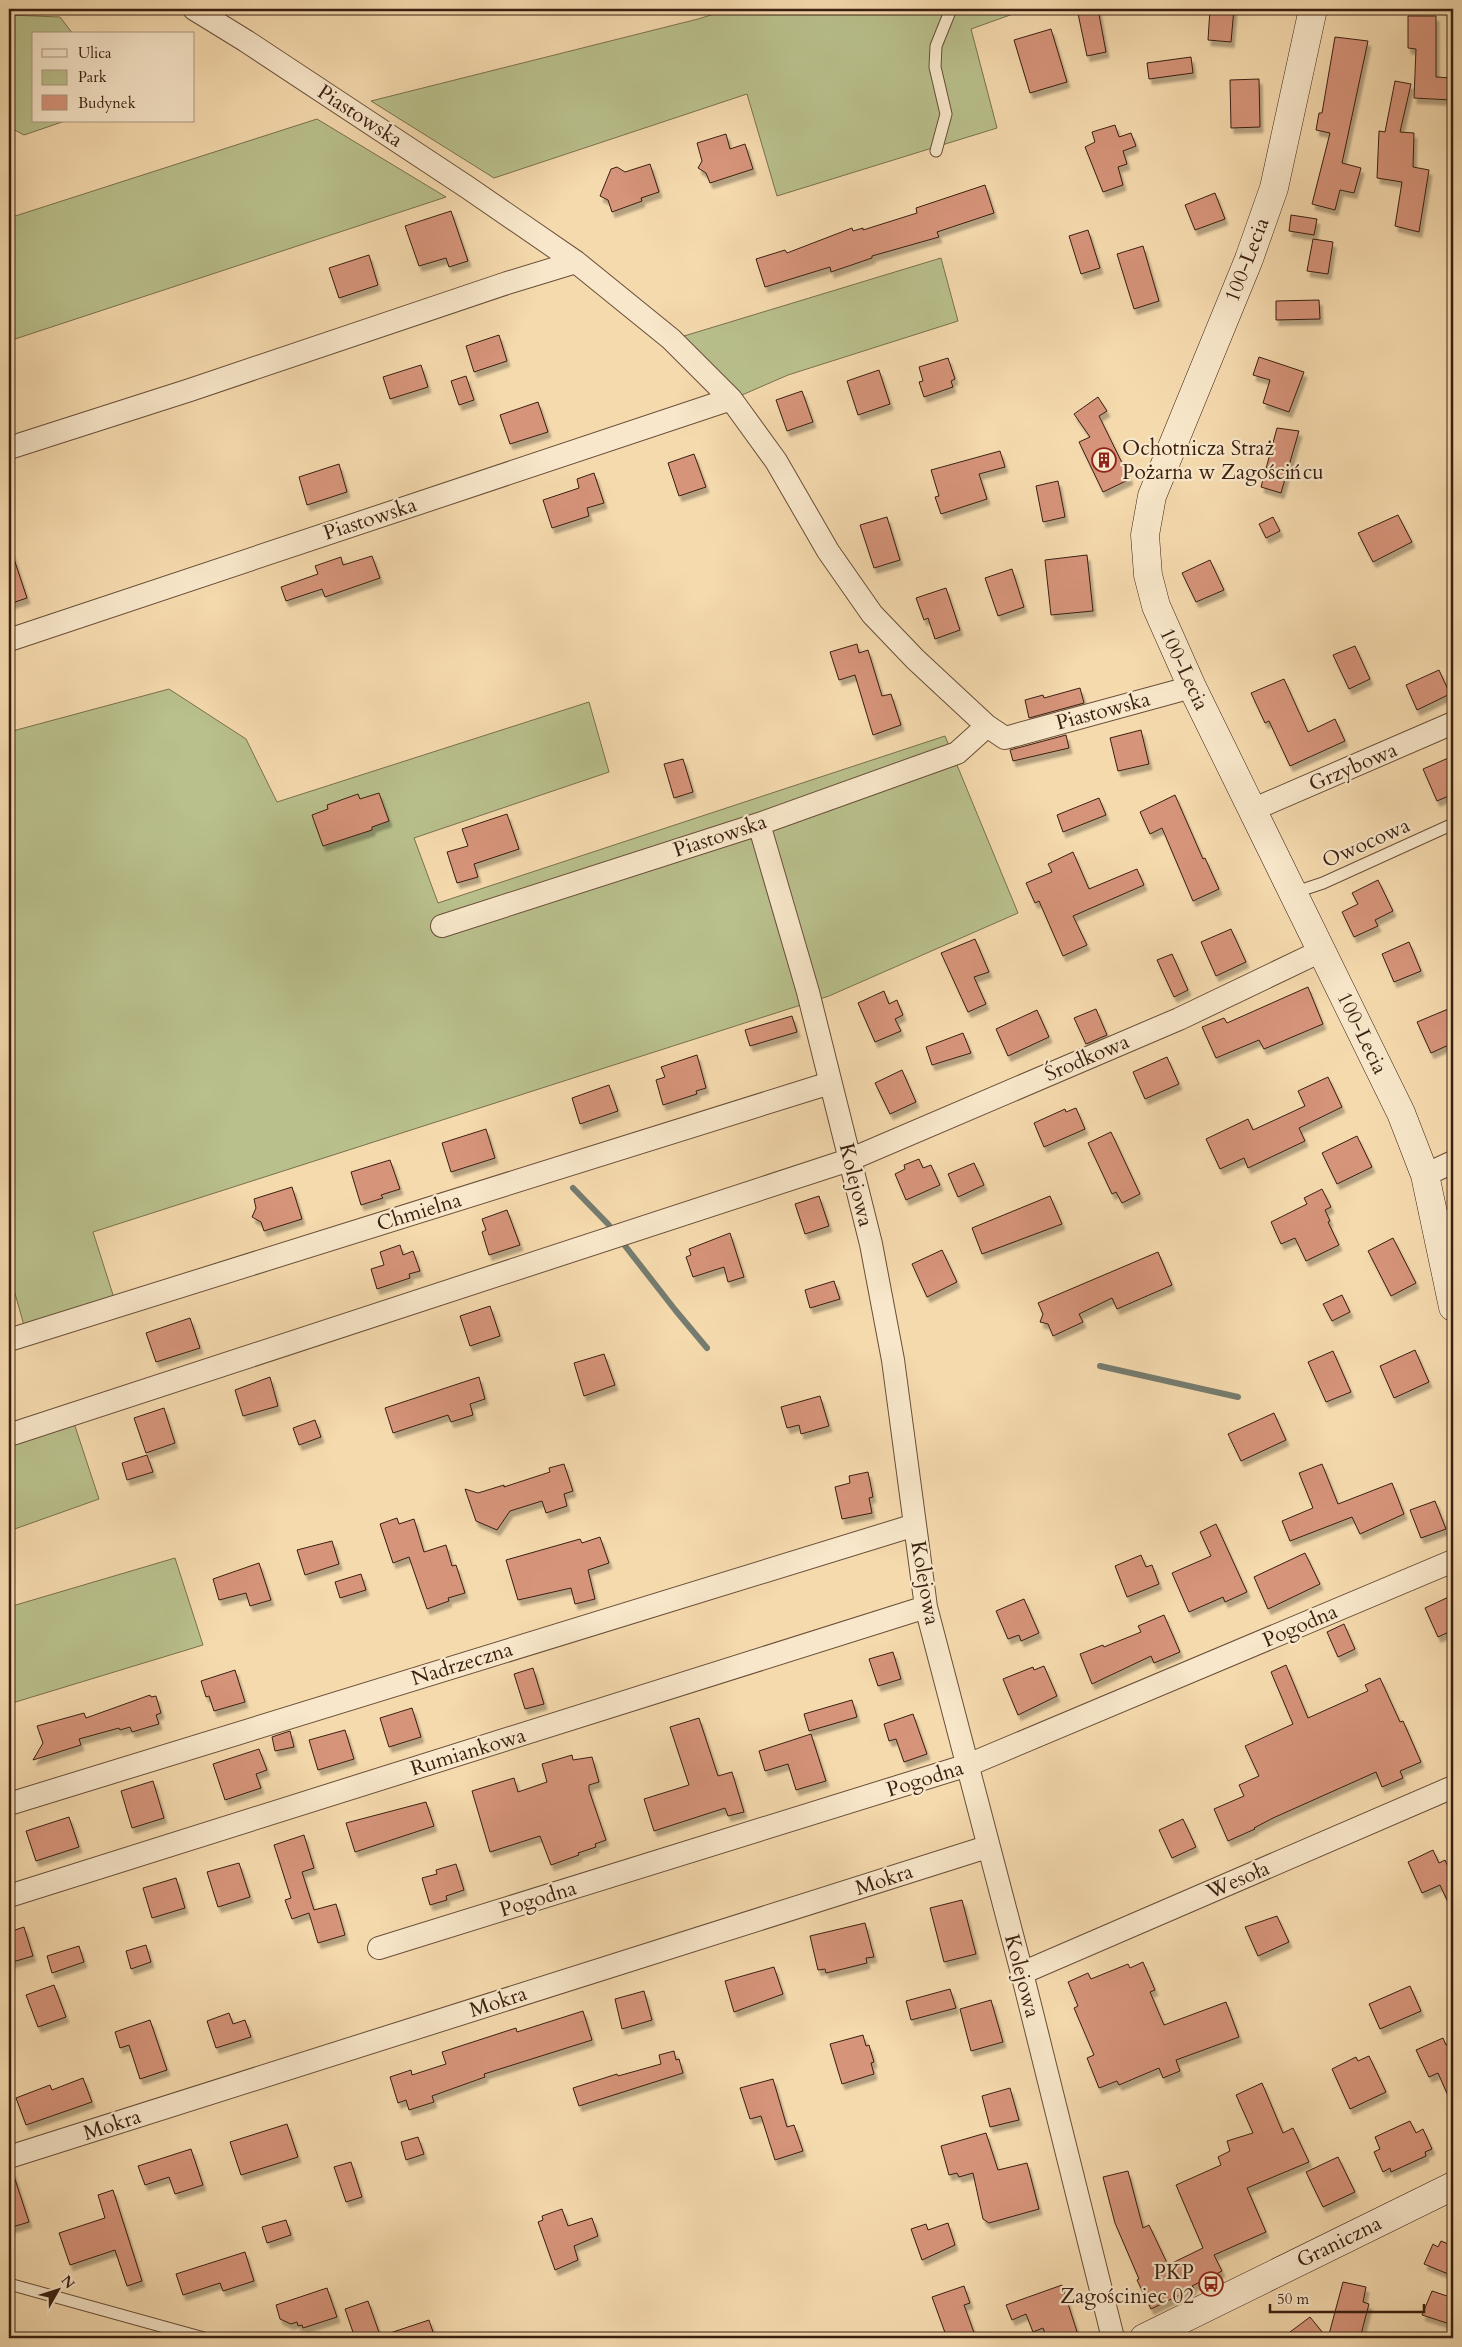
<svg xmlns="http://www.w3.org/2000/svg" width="1462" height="2347" font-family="Cardo,serif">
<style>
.green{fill:#b9c08c;stroke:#7a704e}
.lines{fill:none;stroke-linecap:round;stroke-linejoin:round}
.stream{stroke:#757c6f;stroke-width:6}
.building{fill:#d6947a;stroke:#3a1f11;filter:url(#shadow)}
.lane-casing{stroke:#694e38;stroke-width:13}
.street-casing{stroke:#694e38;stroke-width:24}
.secondary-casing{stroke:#3a1f11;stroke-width:29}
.lane{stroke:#f8e7ca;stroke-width:11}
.street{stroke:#f8e7ca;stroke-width:22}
.secondary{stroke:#f8e7ca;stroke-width:28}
.labels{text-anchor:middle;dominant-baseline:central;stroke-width:4.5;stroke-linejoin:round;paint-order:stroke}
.street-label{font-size:21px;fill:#3a1f11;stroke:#f8e7ca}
.poi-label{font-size:21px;fill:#3a1f11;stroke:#f8e7ca;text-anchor:start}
</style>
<defs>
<filter id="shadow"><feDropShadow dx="3" dy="5.5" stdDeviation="1" flood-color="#0004"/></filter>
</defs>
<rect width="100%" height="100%" fill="#f5daae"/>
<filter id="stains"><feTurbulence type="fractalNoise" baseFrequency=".004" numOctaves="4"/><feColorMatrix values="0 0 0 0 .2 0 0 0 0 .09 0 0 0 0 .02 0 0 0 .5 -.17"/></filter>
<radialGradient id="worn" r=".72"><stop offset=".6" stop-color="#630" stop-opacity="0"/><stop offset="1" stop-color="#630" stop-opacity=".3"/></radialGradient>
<path class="green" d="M730,9H1027L971,29L997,128L777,196L747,94L494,178L371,101L698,19Z
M9,15L60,17L73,34H34V121H65L24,135L9,127Z
M317,119L446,197L9,341V218Z
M941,258L958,321L788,375L742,395L684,336Z
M169,689L246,739L277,802L589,702L609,772L414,838L438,903L945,736L1018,913L829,996L93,1232L114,1298L25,1329L9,1272V732Z
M72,1417L99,1499L9,1531V1438Z
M175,1558L203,1645L9,1704V1607Z"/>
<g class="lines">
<path class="stream" d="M573,1188L608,1224L676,1311L707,1348
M1100,1366L1238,1397"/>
</g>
<path class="building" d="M1077,9H1098L1106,52L1087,56Z
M1210,9H1234L1231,42L1208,40Z
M1408,16H1436V77L1452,78L1451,100L1414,98L1416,49L1408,48Z
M1051,29L1067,82L1030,93L1014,40Z
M1335,37L1368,41L1342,163L1361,168L1354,193L1340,190L1335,210L1312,204L1330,133L1316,130L1319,113H1322Z
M1191,57L1193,73L1149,79L1147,63Z
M1259,79L1260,127L1231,128L1230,80Z
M1395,81L1411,84L1400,132L1414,133L1413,167L1429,170L1419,232L1395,226L1402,182L1377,178L1379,131L1385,132Z
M1115,125L1119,137L1131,133L1136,146L1123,151L1127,164L1118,167L1123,185L1103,192L1085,147L1095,142L1092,132Z
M726,134L730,149L745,144L753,169L710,183L706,173L698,168L702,161L697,143Z
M650,164L659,192L641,198L642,201L612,212L608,200L600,196L611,169L617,167L625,172Z
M985,185L994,213L937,232L939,237L872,256V258L831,272L830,267L765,287L756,259L785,250L787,253L852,228L853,231L863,228V230L917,213L916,208Z
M1215,193L1225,219L1195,230L1185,205Z
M451,211L468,261L449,267L446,258L419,266L405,226Z
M1291,215L1317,219L1314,235L1289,231Z
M1088,230L1100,268L1081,274L1069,236Z
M1313,239L1333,242L1328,274L1307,271Z
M1143,246L1159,301L1134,309L1117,254Z
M369,255L378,285L339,298L329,268Z
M1319,300L1320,319L1276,320V301Z
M499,335L507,361L474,372L466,346Z
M1259,357L1304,372L1289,412L1263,403L1270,380L1253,375Z
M948,358L955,379L951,381L953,387L924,397L919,382L923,381L919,367Z
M421,365L428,387L390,399L383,377Z
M879,370L890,404L858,415L847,381Z
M466,376L474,400L459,405L451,381Z
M802,391L813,422L787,431L776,400Z
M1098,397L1107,411L1099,416L1130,479L1103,492L1079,442L1090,437L1074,414Z
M538,402L548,432L510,444L500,415Z
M1277,428L1299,431L1281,493L1261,487Z
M1000,451L1005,467L979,474L987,499L941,514L935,497L939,496L931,470Z
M694,454L706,487L679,496L668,463Z
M339,464L347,492L307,505L299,477Z
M594,473L604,503L587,508L589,516L552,528L543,500L579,488L577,479Z
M1058,481L1065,517L1043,522L1036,486Z
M1398,515L1412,542L1373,562L1358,533Z
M887,517L900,560L874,568L860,525Z
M1273,517L1280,531L1266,538L1259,524Z
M12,553L27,598L9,604V554Z
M1087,555L1093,611L1051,615L1045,560Z
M372,556L380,578L325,597L322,589L286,601L281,587L318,574L315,566L341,557L343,565Z
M1210,560L1224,590L1196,602L1182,573Z
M1012,569L1024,607L998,616L985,578Z
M946,588L960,630L935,639L928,618L924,620L916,598Z
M857,644L859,653L868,650L882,696L891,694L901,725L873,735L855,675L839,680L830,652Z
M1355,646L1370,679L1349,689L1333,655Z
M1439,670L1450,694L1417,710L1406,685Z
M1284,679L1308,732L1335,719L1345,741L1290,766L1269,721L1265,723L1251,693Z
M1080,688L1084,703L1029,718L1025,700L1043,695L1044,698Z
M1141,730L1149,764L1118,771L1110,738Z
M1066,735L1069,748L1013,761L1010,750Z
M1453,756V794L1437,801L1423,769Z
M683,759L693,792L674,798L664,764Z
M379,793L389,821L372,827V830L323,846L312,815L328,809L327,805L358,794L360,799Z
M1175,795L1203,859L1205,858L1219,889L1193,901L1162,828L1150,834L1140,812Z
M1099,798L1106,815L1063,832L1057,815Z
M507,814L519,849L474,864L478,877L457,883L447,852L468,846L462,829Z
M1073,852L1089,889L1137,869L1144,885L1073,916L1087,945L1063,956L1039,901L1035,903L1026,883L1052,872L1048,864Z
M1378,880L1393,911L1375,920L1378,926L1354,937L1342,912L1358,904L1352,893Z
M1231,929L1246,962L1216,976L1201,942Z
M975,939L989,972L974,977L986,1004L968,1012L941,953Z
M1409,942L1421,971L1394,982L1382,954Z
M1172,954L1188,990L1174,997L1157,960Z
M1308,987L1323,1024L1264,1049L1259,1040L1216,1058L1202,1027L1224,1018L1227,1023Z
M884,991L889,1004L897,1000L900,1008L903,1015L895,1019L901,1031L875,1042L858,1003Z
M1453,1007V1043L1431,1053L1417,1022Z
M1096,1009L1107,1035L1086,1044L1074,1018Z
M1037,1010L1049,1037L1008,1056L996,1029Z
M792,1016L797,1032L750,1046L745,1030Z
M963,1033L971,1053L932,1065L926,1047Z
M697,1055L706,1088L696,1091L697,1094L663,1105L656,1080L665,1077L661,1067Z
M1167,1057L1179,1084L1145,1099L1133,1072Z
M902,1070L916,1102L890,1114L875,1083Z
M1328,1077L1342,1107L1299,1128L1305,1141L1248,1168L1244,1158L1220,1169L1206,1139L1248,1119L1253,1130L1305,1106L1298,1091Z
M609,1085L618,1111L580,1124L572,1098Z
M1076,1108L1085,1129L1044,1147L1034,1123L1065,1109L1066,1112Z
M486,1129L495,1158L451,1172L442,1143Z
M1111,1132L1140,1194L1122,1203L1116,1192L1112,1194L1088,1143Z
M1357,1136L1372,1167L1337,1184L1322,1153Z
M919,1159L923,1168L931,1165L940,1185L906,1200L895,1174L905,1169L904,1165Z
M390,1160L400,1189L381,1195L383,1198L361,1205L351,1172Z
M974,1163L984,1185L958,1197L948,1174Z
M292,1187L302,1219L264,1231L261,1222L252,1217L256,1208L254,1199Z
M1322,1189L1331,1207L1325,1210L1330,1221L1328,1222L1339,1245L1306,1261L1295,1238L1281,1244L1271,1222L1307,1204L1304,1198Z
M819,1196L829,1226L805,1234L795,1204Z
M1050,1196L1062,1224L982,1254L972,1228Z
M507,1210L520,1245L489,1255L482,1232L486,1230L482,1219Z
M730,1233L744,1277L728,1282L724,1267L693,1277L686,1257L691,1255L689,1249Z
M1393,1238L1416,1283L1391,1296L1368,1251Z
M400,1245L403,1255L413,1251L420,1271L409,1274L410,1278L377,1289L371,1269L384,1265L380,1252Z
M942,1250L957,1282L927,1297L912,1264Z
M1158,1252L1172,1285L1117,1309L1112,1298L1079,1314L1083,1322L1053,1336L1048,1324L1040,1322L1043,1314L1038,1303Z
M834,1281L840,1299L810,1308L805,1290Z
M1342,1295L1350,1312L1332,1321L1323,1304Z
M490,1306L500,1336L470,1346L460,1316Z
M190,1318L200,1348L156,1362L146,1333Z
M1415,1350L1429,1382L1394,1398L1380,1366Z
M1333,1351L1351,1392L1326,1402L1308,1362Z
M604,1354L615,1385L584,1396L574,1363Z
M270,1377L278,1406L243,1416L235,1390Z
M479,1377L485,1399L470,1404L473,1415L451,1422L448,1415L393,1433L385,1408Z
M820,1396L829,1426L801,1434L799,1425L787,1428L781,1407Z
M164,1408L175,1443L146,1453L134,1418Z
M1274,1413L1286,1440L1241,1461L1228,1434Z
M315,1420L321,1437L299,1445L293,1428Z
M147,1455L153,1472L127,1480L122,1463Z
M564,1464L573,1491L564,1494L567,1506L546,1513L542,1501L510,1511L497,1530L476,1521L465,1489L478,1493L504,1485V1487L550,1472L549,1468Z
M1322,1464L1338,1504L1392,1483L1404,1514L1360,1534L1352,1517L1290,1541L1282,1521L1313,1508L1299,1473Z
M868,1472L873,1497L869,1498L872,1513L842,1519L835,1487L850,1483L849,1476Z
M1435,1501L1446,1529L1421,1538L1410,1510Z
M397,1518L399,1524L414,1519L424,1552L446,1545L452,1566L456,1565L465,1593L448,1598L449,1601L427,1609L409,1557L393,1563L380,1524Z
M1216,1524L1247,1592L1225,1602L1223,1597L1189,1612L1172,1573L1211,1556L1200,1532Z
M600,1537L609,1563L588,1570L595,1599L575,1604L571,1588L518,1600L506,1560L580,1539L582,1543Z
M332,1541L339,1564L305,1575L297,1550Z
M1305,1553L1320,1584L1268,1609L1254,1577Z
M1141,1555L1146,1567L1152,1565L1159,1584L1127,1597L1115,1566Z
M259,1563L271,1600L250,1606L246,1593L219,1600L213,1579Z
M361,1574L366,1590L340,1598L335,1582Z
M1453,1595V1630L1438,1637L1425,1608Z
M1024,1599L1039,1633L1021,1641L1019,1635L1008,1639L996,1611Z
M1164,1615L1180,1652L1154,1663L1151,1656L1092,1684L1080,1654L1103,1645L1104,1647L1141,1632L1138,1626Z
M1344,1624L1355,1649L1338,1657L1327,1632Z
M893,1652L901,1679L878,1686L869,1659Z
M1286,1665L1308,1718L1368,1691L1365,1685L1380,1678L1400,1722L1403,1721L1421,1762L1400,1771L1403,1778L1382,1787L1376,1772L1273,1818L1254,1828L1255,1829L1228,1841L1214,1809L1244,1796L1239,1785L1259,1776L1245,1746L1293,1724L1271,1672Z
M1044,1666L1057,1696L1018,1715L1003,1679L1033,1667L1034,1670Z
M533,1668L544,1704L525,1709L514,1674Z
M235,1670L245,1702L214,1711L209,1696L206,1697L201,1681Z
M150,1695L151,1697L156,1696L161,1713L156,1715L159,1724L132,1732L130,1727L120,1730L119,1728L79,1739L81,1745L33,1760L43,1743L37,1726L84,1713L86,1718Z
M852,1700L857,1717L809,1731L804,1714Z
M412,1708L421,1737L389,1747L380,1718Z
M913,1714L927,1754L904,1762L896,1739L889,1741L884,1724Z
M699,1718L718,1776L732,1772L744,1812L728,1816L725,1808L654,1831L644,1799L689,1785L670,1727Z
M345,1730L354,1759L318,1770L309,1740Z
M290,1731L294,1747L275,1751L272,1737Z
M811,1734L826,1781L796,1790L788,1764L765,1771L759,1751Z
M259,1749L267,1770L256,1774L261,1788L225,1800L213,1764Z
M572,1755L573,1760L592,1757L599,1782L589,1785V1790L606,1840L595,1844L596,1847L578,1853L579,1855L551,1865L540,1836L490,1852L472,1791L514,1778L518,1792L547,1782L542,1764Z
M153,1781L164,1818L132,1828L121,1791Z
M426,1802L434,1826L355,1852L346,1823Z
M69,1817L79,1847L36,1861L26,1831Z
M1183,1819L1196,1847L1172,1858L1159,1830Z
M304,1835L314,1868L302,1872L314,1910L336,1904L345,1935L318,1943L309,1913L292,1919L285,1900L291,1898L274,1845Z
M1433,1850L1439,1863L1445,1860L1449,1869L1453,1867V1913L1440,1885L1422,1893L1408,1862Z
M239,1863L250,1897L218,1907L207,1872Z
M456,1864L464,1890L446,1896L447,1900L430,1905L422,1878L437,1874L436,1870Z
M176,1878L185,1908L152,1918L143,1888Z
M962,1900L976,1954L944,1962L930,1908Z
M1277,1916L1289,1942L1258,1956L1245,1927Z
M865,1923L874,1957L866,1958L867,1963L847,1968L826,1973L825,1969L818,1970L810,1936Z
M24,1927L33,1956L9,1963V1932Z
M146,1945L151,1962L131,1969L126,1951Z
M79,1946L84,1962L52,1973L47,1956Z
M1143,1962L1155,1990L1150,1992L1164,2025L1226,2002L1239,2037L1176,2060L1180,2071L1163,2078L1159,2068L1119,2085L1117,2081L1099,2088L1087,2058L1094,2055L1074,2008L1078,2006L1068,1982L1088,1973L1091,1979L1128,1964L1130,1968Z
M774,1967L783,1994L734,2012L725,1981Z
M54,1985L66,2017L38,2027L26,1995Z
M1410,1986L1421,2011L1380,2029L1369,2004Z
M950,1989L956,2008L911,2020L906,2001Z
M644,1991L652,2020L622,2029L615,1999Z
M991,2000L1003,2042L971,2051L960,2009Z
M583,2011L592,2040L484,2074L485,2077L432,2096L434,2102L409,2110L406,2100L398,2103L390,2077L411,2070L412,2075L446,2064L442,2052L516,2028L517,2032Z
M229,2013L233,2024L245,2020L251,2037L216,2048L207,2021Z
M150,2020L167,2070L140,2079L129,2045L120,2048L115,2032Z
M863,2035L866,2046L869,2045L874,2062L871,2063L874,2074L842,2084L830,2044Z
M1443,2038L1446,2045L1453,2041V2107L1438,2073L1429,2077L1416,2050Z
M674,2051L676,2060L679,2059L683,2073L579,2106L573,2088L617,2074L618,2076L661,2064L659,2055Z
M1369,2056L1386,2092L1350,2109L1332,2069L1356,2057L1358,2061Z
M83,2078L92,2102L26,2125L16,2098L50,2085L52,2090Z
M773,2079L787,2127L794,2125L803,2151L775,2160L761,2116L750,2119L740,2088Z
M1262,2083L1283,2133L1293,2128L1309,2162L1247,2188L1266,2232L1214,2255L1222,2271L1192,2286L1194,2288L1151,2309L1137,2280L1139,2279L1115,2223L1103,2177L1128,2171L1143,2228L1149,2225L1168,2265L1203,2248L1176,2185L1221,2165L1218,2157L1230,2151L1227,2141L1253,2133L1236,2095Z
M1010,2088L1019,2120L990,2127L982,2096Z
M1410,2121L1416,2133L1423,2129L1432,2149L1425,2152L1426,2156L1391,2172L1390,2168L1383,2172L1374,2152L1380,2149L1375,2137Z
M287,2124L298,2157L241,2175L230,2142Z
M986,2133L998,2170L1027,2163L1039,2209L989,2223L983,2219L973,2173L959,2177L957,2173L949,2175L941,2146Z
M418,2137L424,2154L406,2160L401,2142Z
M191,2149L203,2185L175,2194L169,2177L145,2185L138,2166Z
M1338,2157L1355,2192L1323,2207L1306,2172Z
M351,2162L362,2197L346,2202L334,2167Z
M9,2170H12L29,2222L9,2228Z
M113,2190L142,2281L127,2286L115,2250L70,2265L59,2233L105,2218L98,2195Z
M562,2209L568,2226L592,2218L598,2236L574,2246L578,2260L555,2270L538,2222L543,2220L542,2216Z
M286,2220L291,2235L267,2243L262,2227Z
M948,2223L955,2245L922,2260L911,2229L926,2224L928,2230Z
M1441,2241L1453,2246V2276L1424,2264L1433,2244L1438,2247Z
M245,2252L254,2281L223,2291L220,2283L183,2295L176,2274Z
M1343,2282L1366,2287L1363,2302L1369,2304L1360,2338H1328Z
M1062,2285L1079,2338H1047L1043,2328L1033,2332L1026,2314L1012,2320L1006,2305Z
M964,2286L970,2303L964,2305L976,2338H947L932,2297Z
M327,2288L337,2317L303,2328L302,2325L298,2326L297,2322L291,2324L280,2319L276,2305Z
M1432,2291L1453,2298V2325L1422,2315Z
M368,2301L381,2338H355L345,2309Z
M1310,2317L1327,2338H1282Z
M429,2320L435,2338H385L384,2335Z"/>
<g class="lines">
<g class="lane-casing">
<path id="lane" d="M936,151L946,114L935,67L936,46L951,9
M1293,893L1323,883L1453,824
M9,2284L204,2338"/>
</g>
<g class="street-casing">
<path id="street" d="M194,9L246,41L467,187L576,262L671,339L731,399L776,461L828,551L872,614L915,659L987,726L1005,738L1192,687
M9,448L190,390L507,283L576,262
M9,640L731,399
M1252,810L1453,723
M759,824L808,992L871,1244L893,1360L926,1607L1022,1973L1113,2338
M442,926L759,824L957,753L987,726
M1425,1175L1453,1162
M9,1340L830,1083
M9,1435L849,1160L1179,1019L1321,951
M9,1804L915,1525
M9,1896L926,1607
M379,1948L968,1765L1453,1561
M1022,1973L1453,1787
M9,2157L987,1847"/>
</g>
<g class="secondary-casing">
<path id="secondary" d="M1313,9L1274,188L1249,259L1152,496L1145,535L1148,575L1156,606L1192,687L1401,1113L1425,1175L1453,1307
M1144,2338L1453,2186"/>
</g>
<use href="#lane" class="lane"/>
<use href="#street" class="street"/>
<use href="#secondary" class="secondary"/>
</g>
<defs>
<g id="building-ring" transform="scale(1.25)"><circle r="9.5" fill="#f8e7ca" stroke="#8f2418" stroke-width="1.5"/><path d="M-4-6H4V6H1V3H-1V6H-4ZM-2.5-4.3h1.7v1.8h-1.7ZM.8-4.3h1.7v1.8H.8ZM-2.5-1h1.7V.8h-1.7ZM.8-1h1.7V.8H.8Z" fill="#8f2418"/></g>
<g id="bus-ring" transform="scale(1.25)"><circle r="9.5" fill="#f8e7ca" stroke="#8f2418" stroke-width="1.5"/><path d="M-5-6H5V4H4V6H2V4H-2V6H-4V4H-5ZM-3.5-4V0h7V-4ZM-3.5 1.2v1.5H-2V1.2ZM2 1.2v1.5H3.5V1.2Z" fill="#8f2418"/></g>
</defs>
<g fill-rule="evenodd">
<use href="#building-ring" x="1104" y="460"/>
<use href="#bus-ring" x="1211" y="2284"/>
</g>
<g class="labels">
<g class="street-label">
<text transform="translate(360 116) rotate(33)">Piastowska</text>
<text transform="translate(1247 260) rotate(-69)">100-Lecia</text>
<text transform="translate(370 519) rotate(-18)">Piastowska</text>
<text transform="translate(1184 669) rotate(65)">100-Lecia</text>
<text transform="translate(1103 711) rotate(-15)">Piastowska</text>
<text transform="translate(1353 767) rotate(-23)">Grzybowa</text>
<text transform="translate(720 836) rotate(-18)">Piastowska</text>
<text transform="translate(1366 843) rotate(-24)">Owocowa</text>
<text transform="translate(1362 1033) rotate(64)">100-Lecia</text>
<text transform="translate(1087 1058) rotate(-23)">Środkowa</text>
<text transform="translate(856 1185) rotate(76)">Kolejowa</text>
<text transform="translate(419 1212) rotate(-17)">Chmielna</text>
<text transform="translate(925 1583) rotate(80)">Kolejowa</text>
<text transform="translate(1300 1626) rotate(-23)">Pogodna</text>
<text transform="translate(462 1664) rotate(-17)">Nadrzeczna</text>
<text transform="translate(468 1752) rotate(-17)">Rumiankowa</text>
<text transform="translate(925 1779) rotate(-17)">Pogodna</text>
<text transform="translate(884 1880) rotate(-18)">Mokra</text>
<text transform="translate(1238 1880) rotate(-23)">Wesoła</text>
<text transform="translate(538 1899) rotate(-17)">Pogodna</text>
<text transform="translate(1022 1976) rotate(75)">Kolejowa</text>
<text transform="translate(498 2002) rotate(-18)">Mokra</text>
<text transform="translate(112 2125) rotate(-18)">Mokra</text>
<text transform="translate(1339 2242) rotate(-26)">Graniczna</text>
</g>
<g class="poi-label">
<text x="1122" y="448">Ochotnicza Straż<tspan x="1122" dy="24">Pożarna w Zagościńcu</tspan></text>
<text x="1194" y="2272" text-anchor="end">PKP<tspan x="1194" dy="24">Zagościniec 02</tspan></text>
</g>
</g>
<rect width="1462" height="2347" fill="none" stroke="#f5daae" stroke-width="30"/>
<rect x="10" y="10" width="1442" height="2327" fill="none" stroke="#3a1f11" stroke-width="2.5"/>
<rect x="15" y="15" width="1432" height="2317" fill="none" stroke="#3a1f11"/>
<rect x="32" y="32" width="162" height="90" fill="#f8e7ca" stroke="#ac9780"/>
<rect x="42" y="49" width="25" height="8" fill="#f8e7ca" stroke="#ac9780"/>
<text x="78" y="58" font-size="15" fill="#3a1f11">Ulica</text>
<rect x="42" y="70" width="25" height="15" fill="#b9c08c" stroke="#ac9780"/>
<text x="78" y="82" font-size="15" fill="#3a1f11">Park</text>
<rect x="42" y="95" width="25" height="15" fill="#d6947a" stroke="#ac9780"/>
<text x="78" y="108" font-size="15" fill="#3a1f11">Budynek</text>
<g transform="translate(58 2290) rotate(51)" stroke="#f8e7ca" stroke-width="4" paint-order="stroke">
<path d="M0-4L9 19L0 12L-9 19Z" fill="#3a1f11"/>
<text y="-8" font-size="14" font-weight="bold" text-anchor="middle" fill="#3a1f11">N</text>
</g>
<path d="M1270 2304v8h154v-8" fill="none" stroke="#3a1f11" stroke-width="2.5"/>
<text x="1277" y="2304" font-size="15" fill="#3a1f11" stroke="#f8e7ca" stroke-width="4" paint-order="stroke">50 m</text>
<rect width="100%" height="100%" filter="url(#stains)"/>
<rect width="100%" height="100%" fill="url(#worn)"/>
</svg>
